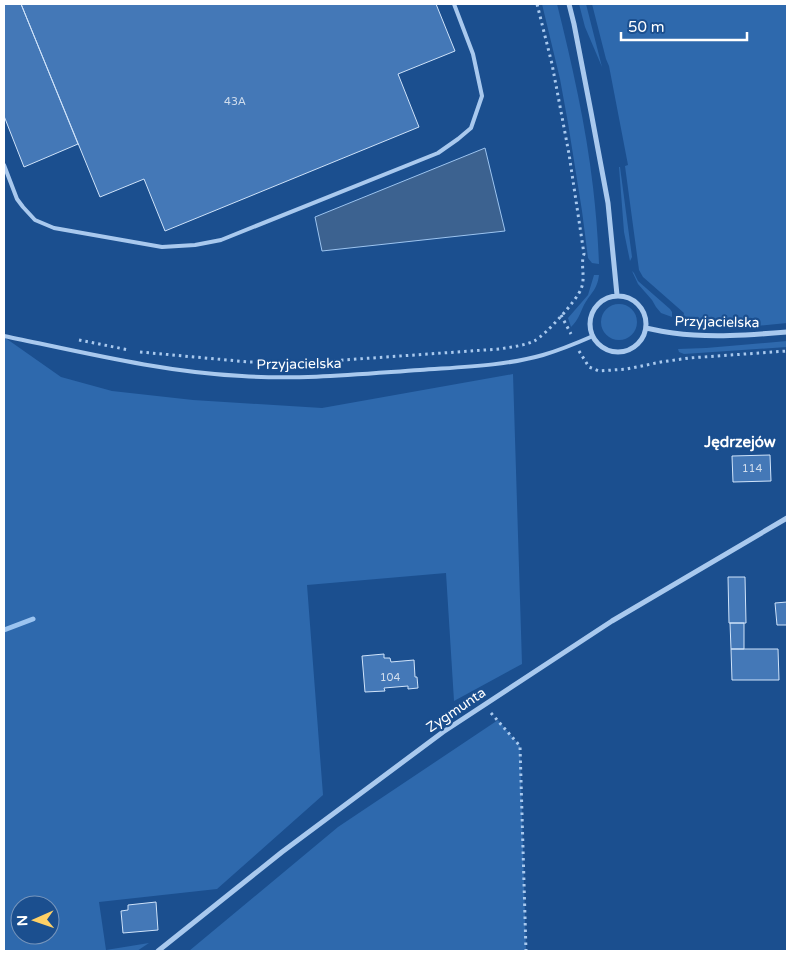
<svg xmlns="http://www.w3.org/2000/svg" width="791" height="955" font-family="'Varela Round',sans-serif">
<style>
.green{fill:#2e69ad;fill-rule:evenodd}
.water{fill:#3c6290;stroke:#9cc4f0}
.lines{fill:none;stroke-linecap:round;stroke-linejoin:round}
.stream{stroke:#9cc4f0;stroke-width:5}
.building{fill:#4478b7;stroke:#cfe3fa}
.path{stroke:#a9c9ee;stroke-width:3;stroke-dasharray:2.5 4;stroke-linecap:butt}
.lane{stroke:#a9c9ee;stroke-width:4}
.street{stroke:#a9c9ee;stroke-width:5}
.labels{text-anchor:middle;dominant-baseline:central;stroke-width:4.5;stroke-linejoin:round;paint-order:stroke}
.number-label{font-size:11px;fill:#d0dded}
.street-label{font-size:14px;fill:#fff;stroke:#1b4f8f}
.neighbourhood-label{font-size:15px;font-weight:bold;fill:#fff;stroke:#1b4f8f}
</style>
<rect width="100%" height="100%" fill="#1b4f8f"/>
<path class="green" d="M542,4H557C572,64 586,126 593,187C596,213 598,238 599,264L592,263L588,258L582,211L568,123L560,79Z
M579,4H586L602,67L585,27Z
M592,4H787V323L756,326H720L682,320L684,313L643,277L639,270L625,166L628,165L609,66L606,59Z
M619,167H620L632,257L630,261L624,232Z
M632,271L634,273L638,281L670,309L672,312V317L661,313L656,307L652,300L638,284Z
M594,275H599C597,291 590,293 583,307C580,314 578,320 571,327L568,318L588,295Z
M601 322a18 18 0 1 1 36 0a18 18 0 1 1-36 0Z
M4,337L61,377L112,391L193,400L322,408L513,374L522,664L454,701L446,573L307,585L323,795L217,889L99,902L106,950L149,943L137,951H4ZM20,905H50V935H20Z
M787,341V347L684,354L679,352L678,349L706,348Z
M498,720L520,746L526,951H189L338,827Z"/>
<path class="water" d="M485,148L505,231L322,251L315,217Z"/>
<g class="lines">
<path class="stream" d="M4,630L33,619"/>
</g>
<path class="building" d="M4,4H21L78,144L24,167L4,116Z
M21,4H436L455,51L398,74L419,127L165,231L144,179L100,197Z
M770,455L771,481L733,482L732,456Z
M728,577H745L746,623H729Z
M787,602V625H777L775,603Z
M730,623H744V649H731Z
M731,649H778L779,680H732Z
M384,654V658H390L391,662L414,660L415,677H417L418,688L408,689V686L384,688L385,691L365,692L362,656Z
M156,902L158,930L123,933L121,911L128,910V905Z"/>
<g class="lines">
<path class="path" d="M561,315L571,334
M79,340L129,350
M579,351L589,367L599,371L627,369L661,362L689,358L787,351
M140,352L249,362L301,363L499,349C511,347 523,346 534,341C545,336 577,300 581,289C586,277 580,265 584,254L569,154L552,64L537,4
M491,713L520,746L526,951"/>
<path class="lane" d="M4,165L17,199L23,207L35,220L54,228L162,247L195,245L221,240L438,153L458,139L471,128L482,96L473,54L454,4
M4,336C82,352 162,372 242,376C301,380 361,374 420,370C461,367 504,366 543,355C560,350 577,343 593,336"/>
<path class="street" d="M569,4L574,24L591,112L608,203L617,295
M590 324a28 28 0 1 1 56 0a28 28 0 1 1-56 0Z
M646,328C655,330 664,332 673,333C710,338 750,335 787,332
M158,951L282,852L443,732L612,621L787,518"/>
</g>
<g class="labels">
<g class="number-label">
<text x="235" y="101">43A</text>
<text x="752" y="468">114</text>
<text x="390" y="677">104</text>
</g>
<g class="street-label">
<text transform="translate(717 322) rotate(1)">Przyjacielska</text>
<text transform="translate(299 364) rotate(-1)">Przyjacielska</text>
<text transform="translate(456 710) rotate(-34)">Zygmunta</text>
</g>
<g class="neighbourhood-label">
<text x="740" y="442">Jędrzejów</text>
</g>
</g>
<rect width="791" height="955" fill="none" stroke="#ffffff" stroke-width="10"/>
<g transform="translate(35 920) rotate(268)"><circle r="24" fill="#1b4f8f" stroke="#7695bc"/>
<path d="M0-4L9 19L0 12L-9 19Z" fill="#ffd166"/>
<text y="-8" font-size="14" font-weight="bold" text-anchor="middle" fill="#ffffff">N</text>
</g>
<path d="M621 32v8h126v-8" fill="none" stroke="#ffffff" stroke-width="2.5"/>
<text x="628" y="32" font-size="15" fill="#ffffff" stroke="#1b4f8f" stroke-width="4" paint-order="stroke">50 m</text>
</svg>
